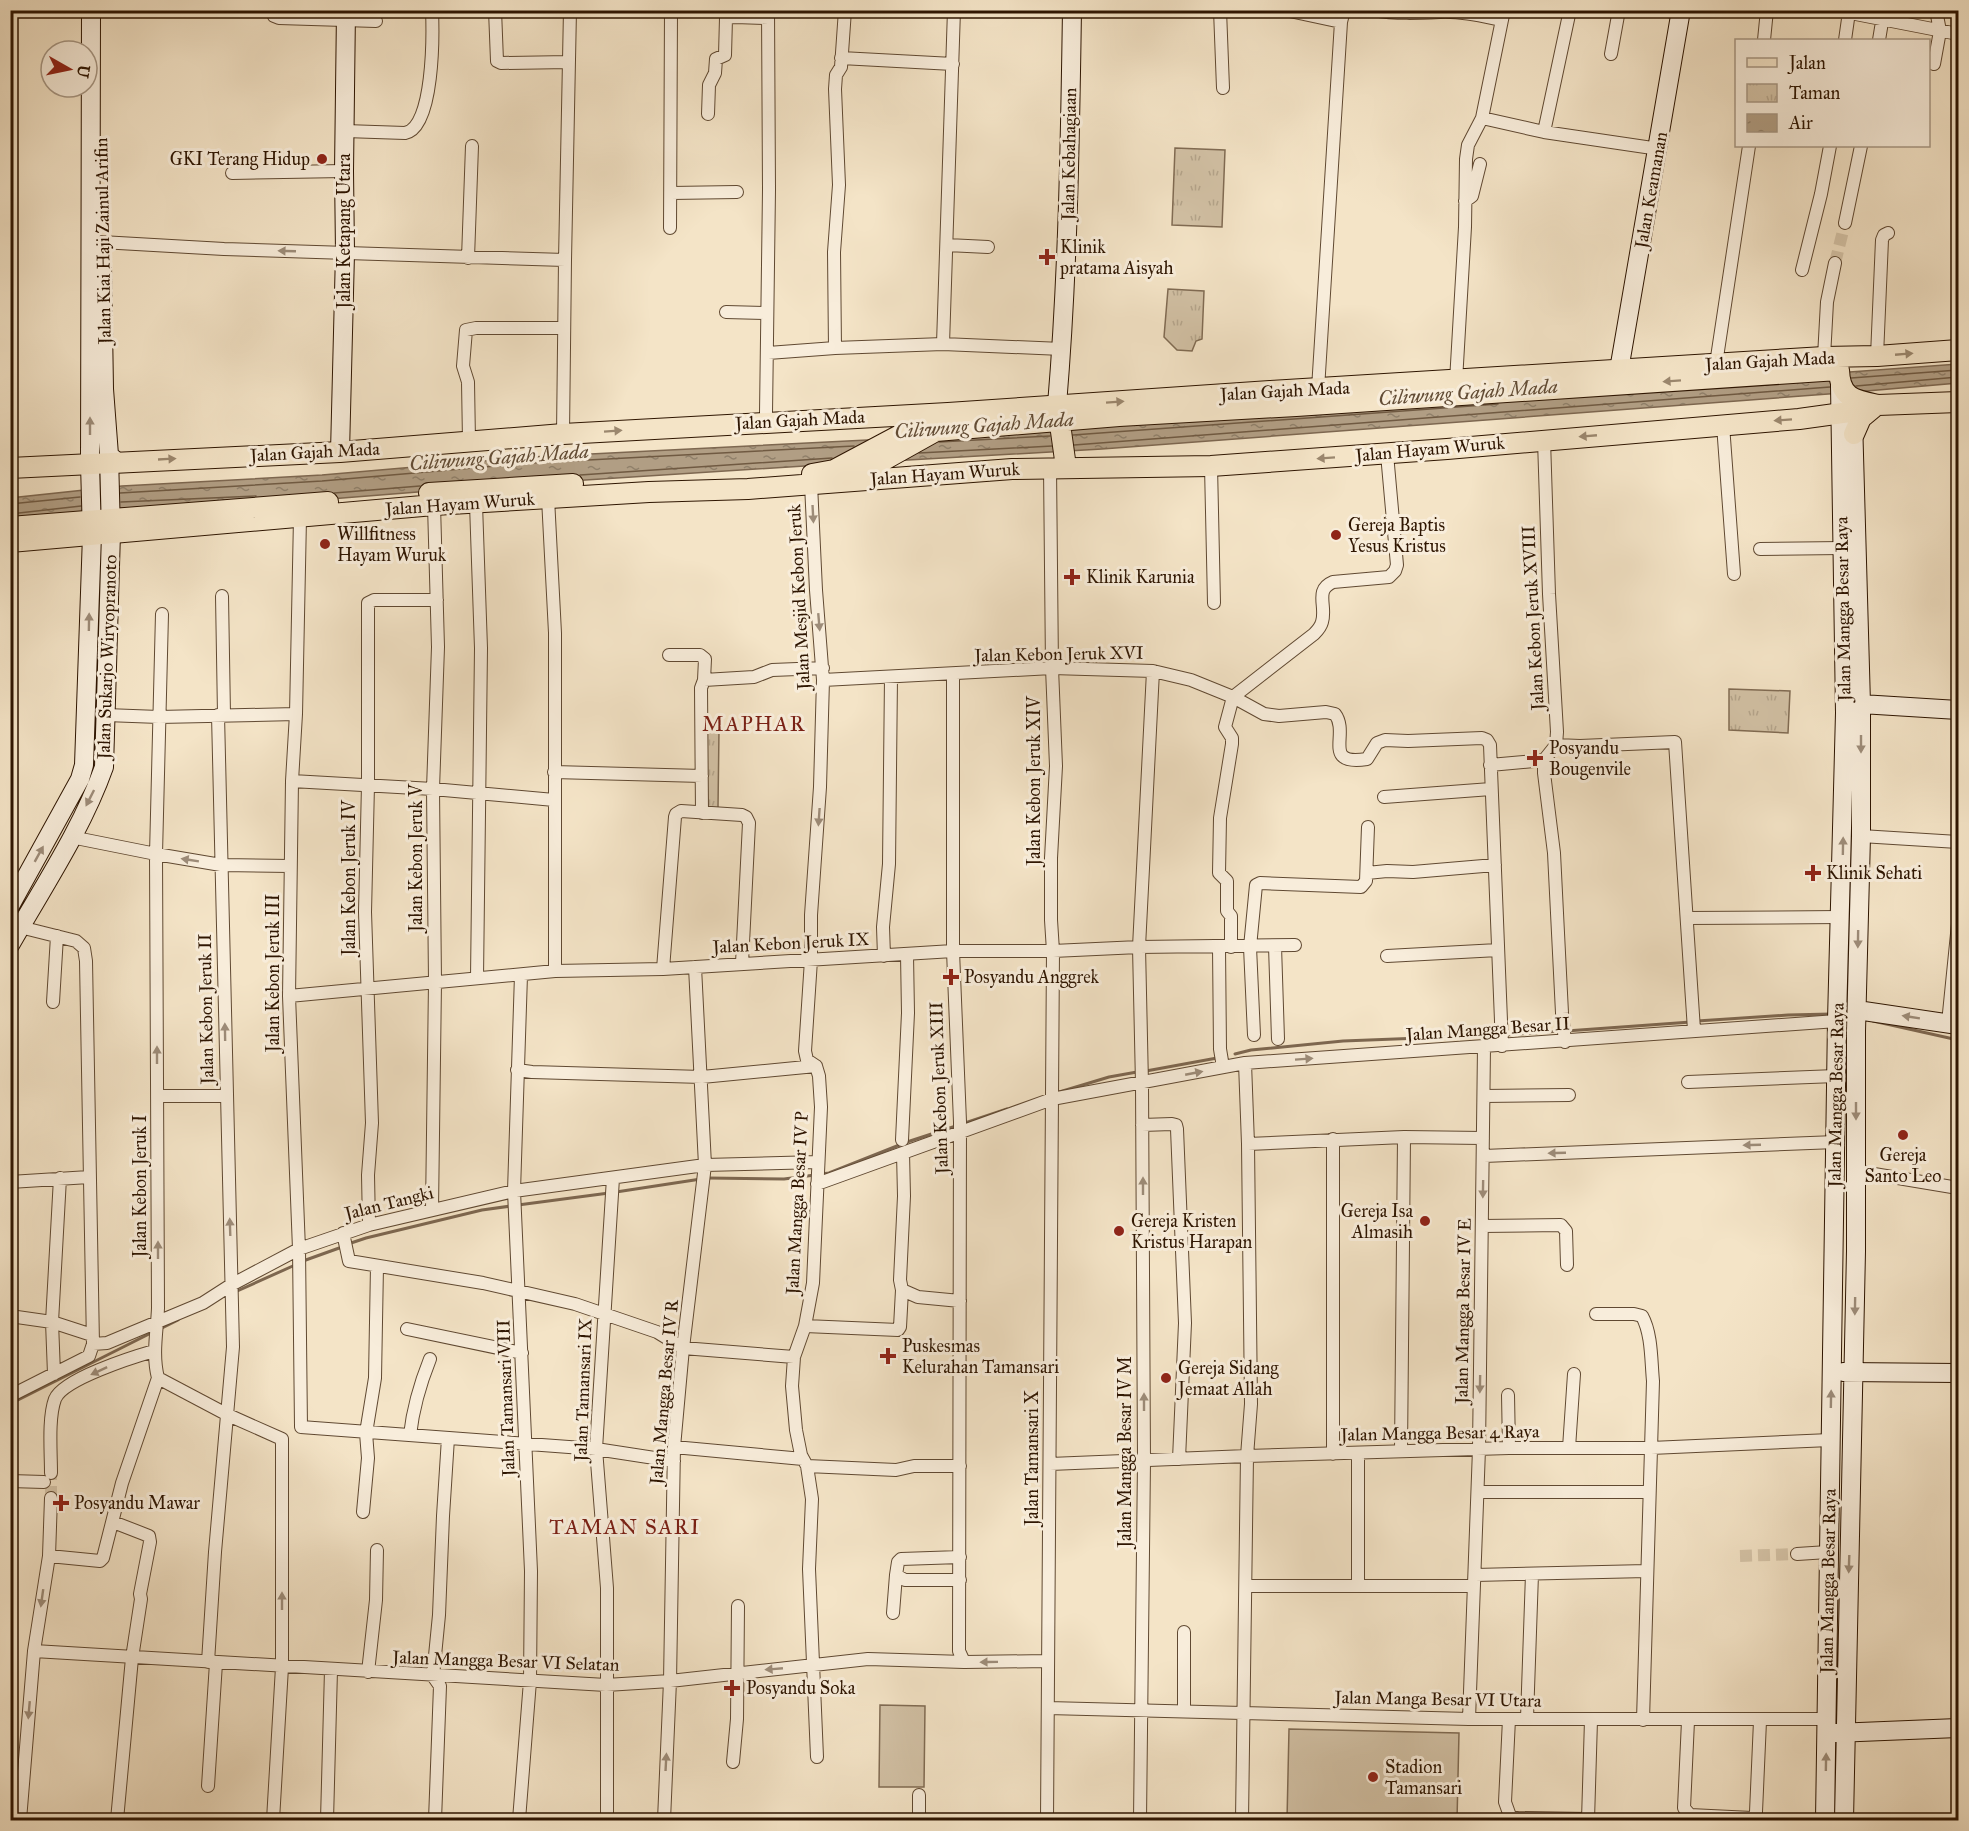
<svg xmlns="http://www.w3.org/2000/svg" width="1969" height="1831" font-family="'IM FELL Great Primer',serif">
<style>
.grass{fill:#d2c1a5;stroke:#806b53;stroke-width:1.5}
.park{fill:url(#park-tufts);stroke:#806b53;stroke-width:1.5}
.water{fill:url(#water-ripples);stroke:#7d6750;stroke-width:1.5}
.lines{fill:none;stroke-linecap:round;stroke-linejoin:round}
.shore{stroke:#705a42;stroke-width:1.5}
.stream{stroke:#7d6750;stroke-width:3}
.street-tunnel{stroke:#d6c5a9;stroke-width:12;stroke-dasharray:12 6;stroke-linecap:butt}
.street-casing{stroke:#604932;stroke-width:14}
.secondary-casing{stroke:#2e1501;stroke-width:20}
.primary-casing{stroke:#2e1501;stroke-width:22}
.street{stroke:#f8eddb;stroke-width:12}
.secondary{stroke:#f8eddb;stroke-width:18}
.primary{stroke:#f4e4c7;stroke-width:20}
.oneway{fill:#9d8c79}
.oneway2{fill:#9b876e}
.poi-dot{fill:#8f2418;stroke:#f8eddb;stroke-width:2}
.labels{text-anchor:middle;dominant-baseline:central;stroke-width:6;stroke-linejoin:round;paint-order:stroke}
.street-label{font-size:18px;fill:#2e1501;stroke:#f8eddb}
.poi-label{font-size:18px;fill:#2e1501;stroke:#f8eddb;text-anchor:start}
.water-label{font-size:20px;font-style:italic;fill:#624c35;stroke:#f8eddb}
.quarter-label{font-size:21px;letter-spacing:1.5px;fill:#7a1f14;stroke:#f8eddb}
</style>
<defs>
<pattern id="park-tufts" width="24" height="20" patternUnits="userSpaceOnUse" patternTransform="scale(1.5)"><rect width="24" height="20" fill="#d2c1a5"/><path d="M3 7l-1-3M5 7V3M7 7l1-3M15 17l-1-3M17 17v-4M19 17l1-3" fill="none" stroke="#b5a58c"/></pattern>
<pattern id="water-ripples" width="26" height="14" patternUnits="userSpaceOnUse" patternTransform="scale(1.5)"><rect width="26" height="14" fill="#b19e84"/><path d="M2 4q2-2 4 0t4 0M15 11q2-2 4 0t4 0" fill="none" stroke="#90806a"/></pattern>
</defs>
<rect width="100%" height="100%" fill="#f4e4c7"/>
<filter id="stains"><feTurbulence type="fractalNoise" baseFrequency=".00333" numOctaves="4"/><feColorMatrix values="0 0 0 0 .2 0 0 0 0 .09 0 0 0 0 .02 0 0 0 .5 -.17"/></filter>
<radialGradient id="worn" r=".72"><stop offset=".6" stop-color="#630" stop-opacity="0"/><stop offset="1" stop-color="#630" stop-opacity=".3"/></radialGradient>
<path class="grass" d="M880,1705L925,1706L924,1787H879Z
M1289,1729L1459,1733L1457,1820H1287Z"/>
<path class="park" d="M1175,148L1225,150L1222,227L1172,225Z
M1168,289L1204,291L1202,339L1196,341L1192,351L1177,350L1164,337Z
M1729,689L1790,691L1788,733L1729,730Z
M706,730H719L718,808H706Z"/>
<path class="water" d="M1958,364V383L1855,392L1102,449L820,465L493,486L330,499L125,508L11,520L10,498L122,486L322,475L531,457L1026,432Z"/>
<g class="lines">
<path class="shore" d="M1851,378L1958,370
M1856,386L1958,377
M1073,435L1498,404
M939,442L1050,436
M1074,445L1830,387
M919,453L1052,446
M580,475L832,458
M120,493L322,481L531,463L854,446
M334,493L420,486
M121,502L256,496
M10,504L80,497
M10,514L81,506"/>
<path class="stream" d="M1697,1021L1788,1015L1831,1014
M1873,1021L1958,1040
M1566,1031L1691,1022
M1506,1035L1559,1031
M1235,1054L1251,1050L1343,1041L1499,1035
M1146,1071L1217,1058
M1056,1093L1109,1077L1137,1072
M962,1124L1007,1109
M821,1174L829,1173L907,1142L956,1126
M708,1178L784,1179L815,1175
M616,1192L701,1179
M518,1205L609,1193
M348,1244L366,1238L482,1210L511,1206
M303,1261L342,1247
M235,1292L295,1265
M160,1329L178,1320
M10,1404L151,1333"/>
<path class="street-tunnel" d="M1835,263L1845,223
M51,1498V1473
M1740,1556L1797,1554"/>
<g class="street-casing">
<path id="street" d="M274,10V16L279,18L376,21
M495,10L497,61L501,63L569,62
M1220,10L1223,88
M1285,10L1341,22
M1373,10C1396,14 1418,13 1440,12C1461,11 1482,16 1502,20
M1664,10L1680,14
M1835,10L1958,34
M1764,40L1767,10
M1845,40L1849,12
M1879,40L1884,10
M1611,54L1619,10
M841,58L953,64
M1934,64L1940,31L1936,10
M708,114L709,85L715,73L716,59L725,55L726,18L735,17L768,18
M1482,118L1544,132L1659,149
M345,131L405,133C434,128 433,34 432,10
M1544,132L1570,10
M232,173L344,171
M671,193L737,192
M1465,201L1472,196L1480,164
M1845,223L1861,146
M670,228L671,10
M101,242L224,249L565,260
M947,245L988,247
M468,258L472,146
M1802,270L1821,194L1830,146
M726,312L767,313
M943,344L954,10
M835,348L834,252L839,185L835,89L836,75L841,67L845,10
M768,353L835,348L943,344L1062,349
M1877,356L1882,240L1884,235L1888,233
M1824,357L1827,302L1835,263
M1716,364L1749,146
M1456,381L1465,227L1466,159L1468,145L1482,118L1504,10
M1318,389L1341,22L1344,10
M766,413L769,190L768,10
M1723,425L1734,574
M563,434L565,260L570,10
M1544,440L1549,594L1557,732L1556,745L1544,760V773L1554,853L1562,1013L1565,1042
M469,441L468,382L463,366L466,330L476,328H564
M1211,466L1214,603
M811,484L816,590L823,680L820,787L811,915V960L805,1051L807,1060L816,1066L819,1076L821,1107L813,1283L805,1326L794,1357L792,1386L796,1430L801,1455L807,1466L812,1499L809,1569L817,1757
M548,498L555,633V971
M476,504L481,648L477,978
M300,518L296,714L292,781L289,996L299,1249L301,1427
M1760,549L1842,548
M222,596L224,715
M162,614L156,854L158,1308C157,1332 152,1354 158,1378L228,1415L282,1439
M669,655H700L705,659L704,680L701,688L702,813
M953,674V951L960,1122L959,1651L964,1662
M704,680L754,677L772,670L823,668
M823,680L1052,668L1153,671L1191,680L1233,697L1264,714L1279,716L1326,712L1335,714C1350,734 1321,766 1367,759L1377,743L1385,740L1408,741L1482,738L1487,740L1490,745L1502,1046
M1233,697L1314,634C1317,631 1321,626 1322,622C1327,606 1314,590 1333,582L1389,577L1395,571L1397,565L1387,454
M106,715L159,717L296,714
M1556,745L1580,746L1675,742L1694,1030
M1490,765L1544,760
M554,772L702,776
M292,781L433,789L554,800
M1384,797L1491,789
M1861,836L1958,842
M71,837L156,854L221,865L290,866
M1367,873L1387,871L1413,872L1495,865
M1687,918L1840,917
M1275,946L1278,1039
M1219,947L1220,1049L1223,1067
M1231,947V916L1227,911V881L1219,873L1220,818L1232,744V738L1225,727L1233,697
M884,956L883,927L889,864L891,677
M1387,956L1498,950
M663,969L675,817L676,814L681,811L742,815L746,817L749,823L742,963
M289,996L555,971L663,969L953,951H1053L1139,947L1295,945
M53,1002L57,936
M1948,1023L1958,924
M1254,1035L1250,947L1256,885L1260,883L1361,887L1366,881L1368,827
M517,1070L532,1072L702,1077L816,1066
M1688,1082L1836,1076
M157,1096H226
M1484,1096L1569,1095
M1142,1125L1172,1124L1176,1125L1177,1129L1185,1323L1179,1459
M1333,1139V1454
M902,1140L908,1013L907,955
M1248,1144L1404,1137L1483,1138
M1484,1156L1836,1142
M1856,1171L1958,1188
M10,1182L89,1177
M817,1184L1052,1099L1245,1063L1837,1021
M432,1210L435,982L433,789L438,647L434,505
M369,1225L368,1175L372,1123L365,912L368,785V603L374,600H437
M1482,1226L1561,1225L1566,1231L1567,1265
M343,1233L349,1261L483,1283L575,1304L657,1332L683,1348L794,1357
M902,1290L918,1297L960,1301
M1596,1314H1634L1642,1316C1652,1334 1651,1361 1653,1381L1643,1720
M10,1316L52,1322L92,1335
M805,1326L898,1330L900,1327L902,1290L900,1280L904,1196L903,1153
M407,1329L522,1353
M93,1344L107,1343L203,1303L231,1285L299,1249L369,1225L514,1191L705,1165L818,1162
M54,1374L52,1322L60,1178
M1508,1395L1509,1448
M10,1396L89,1356L93,1344L86,961L84,948L76,941L20,927
M301,1427L596,1449L674,1461
M410,1435C413,1408 420,1384 430,1359
M674,1447L803,1459
M1569,1448L1574,1374
M1401,1451L1404,1137
M1358,1454V1586
M1050,1464L1247,1456L1509,1448H1651L1830,1440
M807,1466L896,1470L914,1466H960
M51,1473C51,1452 48,1418 55,1399C63,1379 133,1357 154,1351
M10,1481L44,1482
M1478,1492H1648
M363,1512L368,1458L366,1433L375,1378L377,1266
M113,1522L149,1536L150,1542L140,1594L141,1599L132,1658L117,1820
M1797,1554L1828,1552
M49,1556L100,1561L103,1558L122,1483L158,1378
M1475,1575L1647,1571
M960,1580H905L896,1575L898,1562L901,1559L960,1557
M1247,1586H1474
M893,1613L896,1575
M34,1651L606,1685L670,1681L868,1659L964,1662L1048,1661
M208,1662L215,1552L233,1347L218,715
M368,1672L376,1600L377,1550
M1048,1708L1469,1719H1827
M1184,1710V1632
M1527,1718L1532,1574
M1469,1719L1479,1449L1484,1047
M1509,1719L1505,1802L1510,1816L1517,1818L1588,1819
M1688,1721L1684,1808L1690,1815L1752,1818L1755,1816L1756,1812L1760,1721
M733,1762L737,1719L738,1606
M208,1786L216,1663
M273,1819L291,1820
M20,1820L34,1651L49,1556L51,1498
M273,1820L282,1667V1439
M327,1820L331,1670
M435,1820L440,1686L433,1676L439,1615L443,1516L448,1438
M519,1820L530,1681L531,1571L514,1191L521,975
M607,1820V1588L596,1449L613,1178
M664,1820L670,1681L674,1447L683,1348L705,1165L695,967
M919,1820V1795
M1047,1820L1053,951L1051,920V858L1056,766L1052,668L1050,467
M1140,1820L1144,1461L1142,1084L1139,947L1153,671
M1242,1820L1247,1456L1251,1404L1248,1144L1245,1063
M1588,1820L1591,1720"/>
</g>
<g class="secondary-casing">
<path id="secondary" d="M102,267L104,389L109,455L116,461
M1619,370L1681,10
M1057,405C1068,274 1070,142 1072,10
M340,452L345,253L344,171L346,10
M1861,704L1958,710
M10,906L80,779L84,765L92,535L90,464L91,10
M10,945C43,887 82,829 104,767L111,533L109,455
M1857,1010L1958,1025
M1843,1372L1958,1373
M1835,1733L1958,1728
M1825,1820L1837,1020L1845,713L1840,385
M1844,1820L1856,1251V1031L1861,836V704L1853,419"/>
</g>
<g class="primary-casing">
<path id="primary" d="M1839,370C1840,398 1854,400 1878,405L1958,402
M1058,410L1066,467
M1854,434L1861,418L1873,408
M10,468L340,452L563,434L948,413L1270,391L1824,357L1877,356L1958,350
M812,474L834,470L913,428
M849,477L868,469L936,431L1119,416L1296,406L1838,370
M429,493L573,484
M10,527L328,502
M10,542L434,505L649,492L748,489L1012,469L1211,466L1447,449L1799,419L1864,410L1878,405"/>
</g>
<use href="#street" class="street"/>
<use href="#secondary" class="secondary"/>
<use href="#primary" class="primary"/>
</g>
<defs><path id="oneway-solid" d="M-6-.8H1V-3.2L6.5 0L1 3.2V.8H-6Z" transform="scale(1.5)"/></defs>
<g class="oneway">
<use href="#oneway-solid" transform="translate(287 251) rotate(-178)"/>
<use href="#oneway-solid" transform="translate(90 426) rotate(-90)"/>
<use href="#oneway-solid" transform="translate(813 514) rotate(87)"/>
<use href="#oneway-solid" transform="translate(89 622) rotate(-89)"/>
<use href="#oneway-solid" transform="translate(819 622) rotate(85)"/>
<use href="#oneway-solid" transform="translate(1861 744) rotate(90)"/>
<use href="#oneway-solid" transform="translate(90 798) rotate(117)"/>
<use href="#oneway-solid" transform="translate(819 817) rotate(94)"/>
<use href="#oneway-solid" transform="translate(1843 846) rotate(-89)"/>
<use href="#oneway-solid" transform="translate(39 854) rotate(-61)"/>
<use href="#oneway-solid" transform="translate(190 860) rotate(-171)"/>
<use href="#oneway-solid" transform="translate(1858 939) rotate(91)"/>
<use href="#oneway-solid" transform="translate(1911 1017) rotate(-171)"/>
<use href="#oneway-solid" transform="translate(225 1032) rotate(-91)"/>
<use href="#oneway-solid" transform="translate(157 1055) rotate(-90)"/>
<use href="#oneway-solid" transform="translate(1304 1059) rotate(-4)"/>
<use href="#oneway-solid" transform="translate(1194 1073) rotate(-11)"/>
<use href="#oneway-solid" transform="translate(1856 1111) rotate(90)"/>
<use href="#oneway-solid" transform="translate(1752 1145) rotate(178)"/>
<use href="#oneway-solid" transform="translate(1557 1153) rotate(178)"/>
<use href="#oneway-solid" transform="translate(1143 1186) rotate(-90)"/>
<use href="#oneway-solid" transform="translate(1483 1189) rotate(91)"/>
<use href="#oneway-solid" transform="translate(230 1227) rotate(-92)"/>
<use href="#oneway-solid" transform="translate(158 1250) rotate(-90)"/>
<use href="#oneway-solid" transform="translate(1855 1306) rotate(91)"/>
<use href="#oneway-solid" transform="translate(99 1371) rotate(155)"/>
<use href="#oneway-solid" transform="translate(1480 1384) rotate(91)"/>
<use href="#oneway-solid" transform="translate(1831 1399) rotate(-89)"/>
<use href="#oneway-solid" transform="translate(1144 1402) rotate(-90)"/>
<use href="#oneway-solid" transform="translate(1849 1564) rotate(92)"/>
<use href="#oneway-solid" transform="translate(42 1598) rotate(98)"/>
<use href="#oneway-solid" transform="translate(282 1601) rotate(-90)"/>
<use href="#oneway-solid" transform="translate(989 1662) rotate(179)"/>
<use href="#oneway-solid" transform="translate(774 1669) rotate(175)"/>
<use href="#oneway-solid" transform="translate(29 1710) rotate(95)"/>
<use href="#oneway-solid" transform="translate(666 1762) rotate(-87)"/>
<use href="#oneway-solid" transform="translate(1826 1762) rotate(-89)"/>
</g>
<g class="oneway2">
<use href="#oneway-solid" transform="translate(1904 354) rotate(-5)"/>
<use href="#oneway-solid" transform="translate(1672 381) rotate(176)"/>
<use href="#oneway-solid" transform="translate(1115 402) rotate(-4)"/>
<use href="#oneway-solid" transform="translate(1783 420) rotate(176)"/>
<use href="#oneway-solid" transform="translate(613 431) rotate(-4)"/>
<use href="#oneway-solid" transform="translate(1588 436) rotate(175)"/>
<use href="#oneway-solid" transform="translate(1326 458) rotate(176)"/>
<use href="#oneway-solid" transform="translate(167 459) rotate(-3)"/>
</g>
<g class="poi-dot">
<circle cx="322" cy="159" r="6"/>
<path d="M1044 248h6v6h6v6h-6v6h-6v-6h-6v-6h6z"/>
<circle cx="1336" cy="535" r="6"/>
<circle cx="325" cy="544" r="6"/>
<path d="M1069 568h6v6h6v6h-6v6h-6v-6h-6v-6h6z"/>
<path d="M1532 749h6v6h6v6h-6v6h-6v-6h-6v-6h6z"/>
<path d="M1810 864h6v6h6v6h-6v6h-6v-6h-6v-6h6z"/>
<path d="M948 968h6v6h6v6h-6v6h-6v-6h-6v-6h6z"/>
<circle cx="1903" cy="1135" r="6"/>
<circle cx="1425" cy="1221" r="6"/>
<circle cx="1119" cy="1231" r="6"/>
<path d="M885 1347h6v6h6v6h-6v6h-6v-6h-6v-6h6z"/>
<circle cx="1166" cy="1378" r="6"/>
<path d="M58 1494h6v6h6v6h-6v6h-6v-6h-6v-6h6z"/>
<path d="M729 1679h6v6h6v6h-6v6h-6v-6h-6v-6h6z"/>
<circle cx="1373" cy="1777" r="6"/>
</g>
<g class="labels">
<g class="street-label">
<text transform="translate(1069 154) rotate(-89)">Jalan Kebahagiaan</text>
<text transform="translate(1651 190) rotate(-80)">Jalan Keamanan</text>
<text transform="translate(344 231) rotate(-90)">Jalan Ketapang Utara</text>
<text transform="translate(103 241) rotate(-91)">Jalan Kiai Haji Zainul Arifin</text>
<text transform="translate(1770 361) rotate(-3)">Jalan Gajah Mada</text>
<text transform="translate(1285 391) rotate(-3)">Jalan Gajah Mada</text>
<text transform="translate(800 420) rotate(-3)">Jalan Gajah Mada</text>
<text transform="translate(1430 449) rotate(-5)">Jalan Hayam Wuruk</text>
<text transform="translate(315 452) rotate(-3)">Jalan Gajah Mada</text>
<text transform="translate(945 474) rotate(-4)">Jalan Hayam Wuruk</text>
<text transform="translate(460 504) rotate(-4)">Jalan Hayam Wuruk</text>
<text transform="translate(799 597) rotate(-93)">Jalan Mesjid Kebon Jeruk</text>
<text transform="translate(1843 609) rotate(-91)">Jalan Mangga Besar Raya</text>
<text transform="translate(1533 618) rotate(-93)">Jalan Kebon Jeruk XVIII</text>
<text transform="translate(1059 654) rotate(-1)">Jalan Kebon Jeruk XVI</text>
<text transform="translate(107 657) rotate(-88)">Jalan Sukarjo Wiryopranoto</text>
<text transform="translate(1034 781) rotate(-90)">Jalan Kebon Jeruk XIV</text>
<text transform="translate(416 858) rotate(-90)">Jalan Kebon Jeruk V</text>
<text transform="translate(349 878) rotate(-90)">Jalan Kebon Jeruk IV</text>
<text transform="translate(791 943) rotate(-3)">Jalan Kebon Jeruk IX</text>
<text transform="translate(273 973) rotate(-90)">Jalan Kebon Jeruk III</text>
<text transform="translate(206 1009) rotate(-91)">Jalan Kebon Jeruk II</text>
<text transform="translate(1488 1029) rotate(-4)">Jalan Mangga Besar II</text>
<text transform="translate(939 1088) rotate(-92)">Jalan Kebon Jeruk XIII</text>
<text transform="translate(1836 1095) rotate(-89)">Jalan Mangga Besar Raya</text>
<text transform="translate(140 1186) rotate(-90)">Jalan Kebon Jeruk I</text>
<text transform="translate(389 1203) rotate(-14)">Jalan Tangki</text>
<text transform="translate(797 1203) rotate(-87)">Jalan Mangga Besar IV P</text>
<text transform="translate(1463 1311) rotate(-89)">Jalan Mangga Besar IV E</text>
<text transform="translate(583 1390) rotate(-88)">Jalan Tamansari IX</text>
<text transform="translate(664 1392) rotate(-85)">Jalan Mangga Besar IV R</text>
<text transform="translate(506 1398) rotate(-92)">Jalan Tamansari VIII</text>
<text transform="translate(1440 1433) rotate(-1)">Jalan Mangga Besar 4 Raya</text>
<text transform="translate(1125 1452) rotate(-90)">Jalan Mangga Besar IV M</text>
<text transform="translate(1032 1458) rotate(-90)">Jalan Tamansari X</text>
<text transform="translate(1828 1581) rotate(-89)">Jalan Mangga Besar Raya</text>
<text transform="translate(506 1661) rotate(2)">Jalan Mangga Besar VI Selatan</text>
<text transform="translate(1438 1699) rotate(1)">Jalan Manga Besar VI Utara</text>
</g>
<g class="poi-label">
<text x="310" y="159" text-anchor="end">GKI Terang Hidup</text>
<text x="1060" y="247">Klinik<tspan x="1060" dy="21">pratama Aisyah</tspan></text>
<text x="1348" y="525">Gereja Baptis<tspan x="1348" dy="21">Yesus Kristus</tspan></text>
<text x="337" y="534">Willfitness<tspan x="337" dy="21">Hayam Wuruk</tspan></text>
<text x="1086" y="577">Klinik Karunia</text>
<text x="1549" y="748">Posyandu<tspan x="1549" dy="21">Bougenvile</tspan></text>
<text x="1826" y="873">Klinik Sehati</text>
<text x="964" y="977">Posyandu Anggrek</text>
<text x="1903" y="1155" text-anchor="middle">Gereja<tspan x="1903" dy="21">Santo Leo</tspan></text>
<text x="1413" y="1211" text-anchor="end">Gereja Isa<tspan x="1413" dy="21">Almasih</tspan></text>
<text x="1131" y="1221">Gereja Kristen<tspan x="1131" dy="21">Kristus Harapan</tspan></text>
<text x="902" y="1346">Puskesmas<tspan x="902" dy="21">Kelurahan Tamansari</tspan></text>
<text x="1178" y="1368">Gereja Sidang<tspan x="1178" dy="21">Jemaat Allah</tspan></text>
<text x="74" y="1503">Posyandu Mawar</text>
<text x="746" y="1688">Posyandu Soka</text>
<text x="1385" y="1767">Stadion<tspan x="1385" dy="21">Tamansari</tspan></text>
</g>
<g class="water-label">
<text transform="translate(1468 392) rotate(-4)">Ciliwung Gajah Mada</text>
<text transform="translate(984 425) rotate(-4)">Ciliwung Gajah Mada</text>
<text transform="translate(499 457) rotate(-4)">Ciliwung Gajah Mada</text>
</g>
<g class="quarter-label">
<text x="754" y="724">MAPHAR</text>
<text x="625" y="1527">TAMAN SARI</text>
</g>
</g>
<rect width="1969" height="1831" fill="none" stroke="#f4e4c7" stroke-width="36"/>
<rect x="12" y="12" width="1945" height="1807" fill="none" stroke="#2e1501" stroke-width="3"/>
<rect x="18" y="18" width="1933" height="1795" fill="none" stroke="#2e1501" stroke-width="1.5"/>
<rect x="1735" y="39" width="195" height="108" fill="#f8eddb" stroke="#a79784" stroke-width="1.5"/>
<rect x="1747" y="58" width="30" height="9" fill="#f4e4c7" stroke="#a79784" stroke-width="1.5"/>
<text x="1789" y="69" font-size="18" fill="#2e1501">Jalan</text>
<rect x="1747" y="84" width="30" height="18" fill="url(#park-tufts)" stroke="#a79784" stroke-width="1.5"/>
<text x="1789" y="99" font-size="18" fill="#2e1501">Taman</text>
<rect x="1747" y="114" width="30" height="18" fill="url(#water-ripples)" stroke="#a79784" stroke-width="1.5"/>
<text x="1789" y="129" font-size="18" fill="#2e1501">Air</text>
<g transform="translate(69 69) rotate(99)"><circle r="28" fill="#f8eddb" stroke="#a79784" stroke-width="1.5"/>
<path d="M0-4.5L10 22L0 15L-10 22Z" fill="#8f2418"/>
<text y="-9" font-size="16" font-weight="bold" text-anchor="middle" fill="#2e1501">U</text>
</g>
<rect width="100%" height="100%" filter="url(#stains)"/>
<rect width="100%" height="100%" fill="url(#worn)"/>
</svg>
